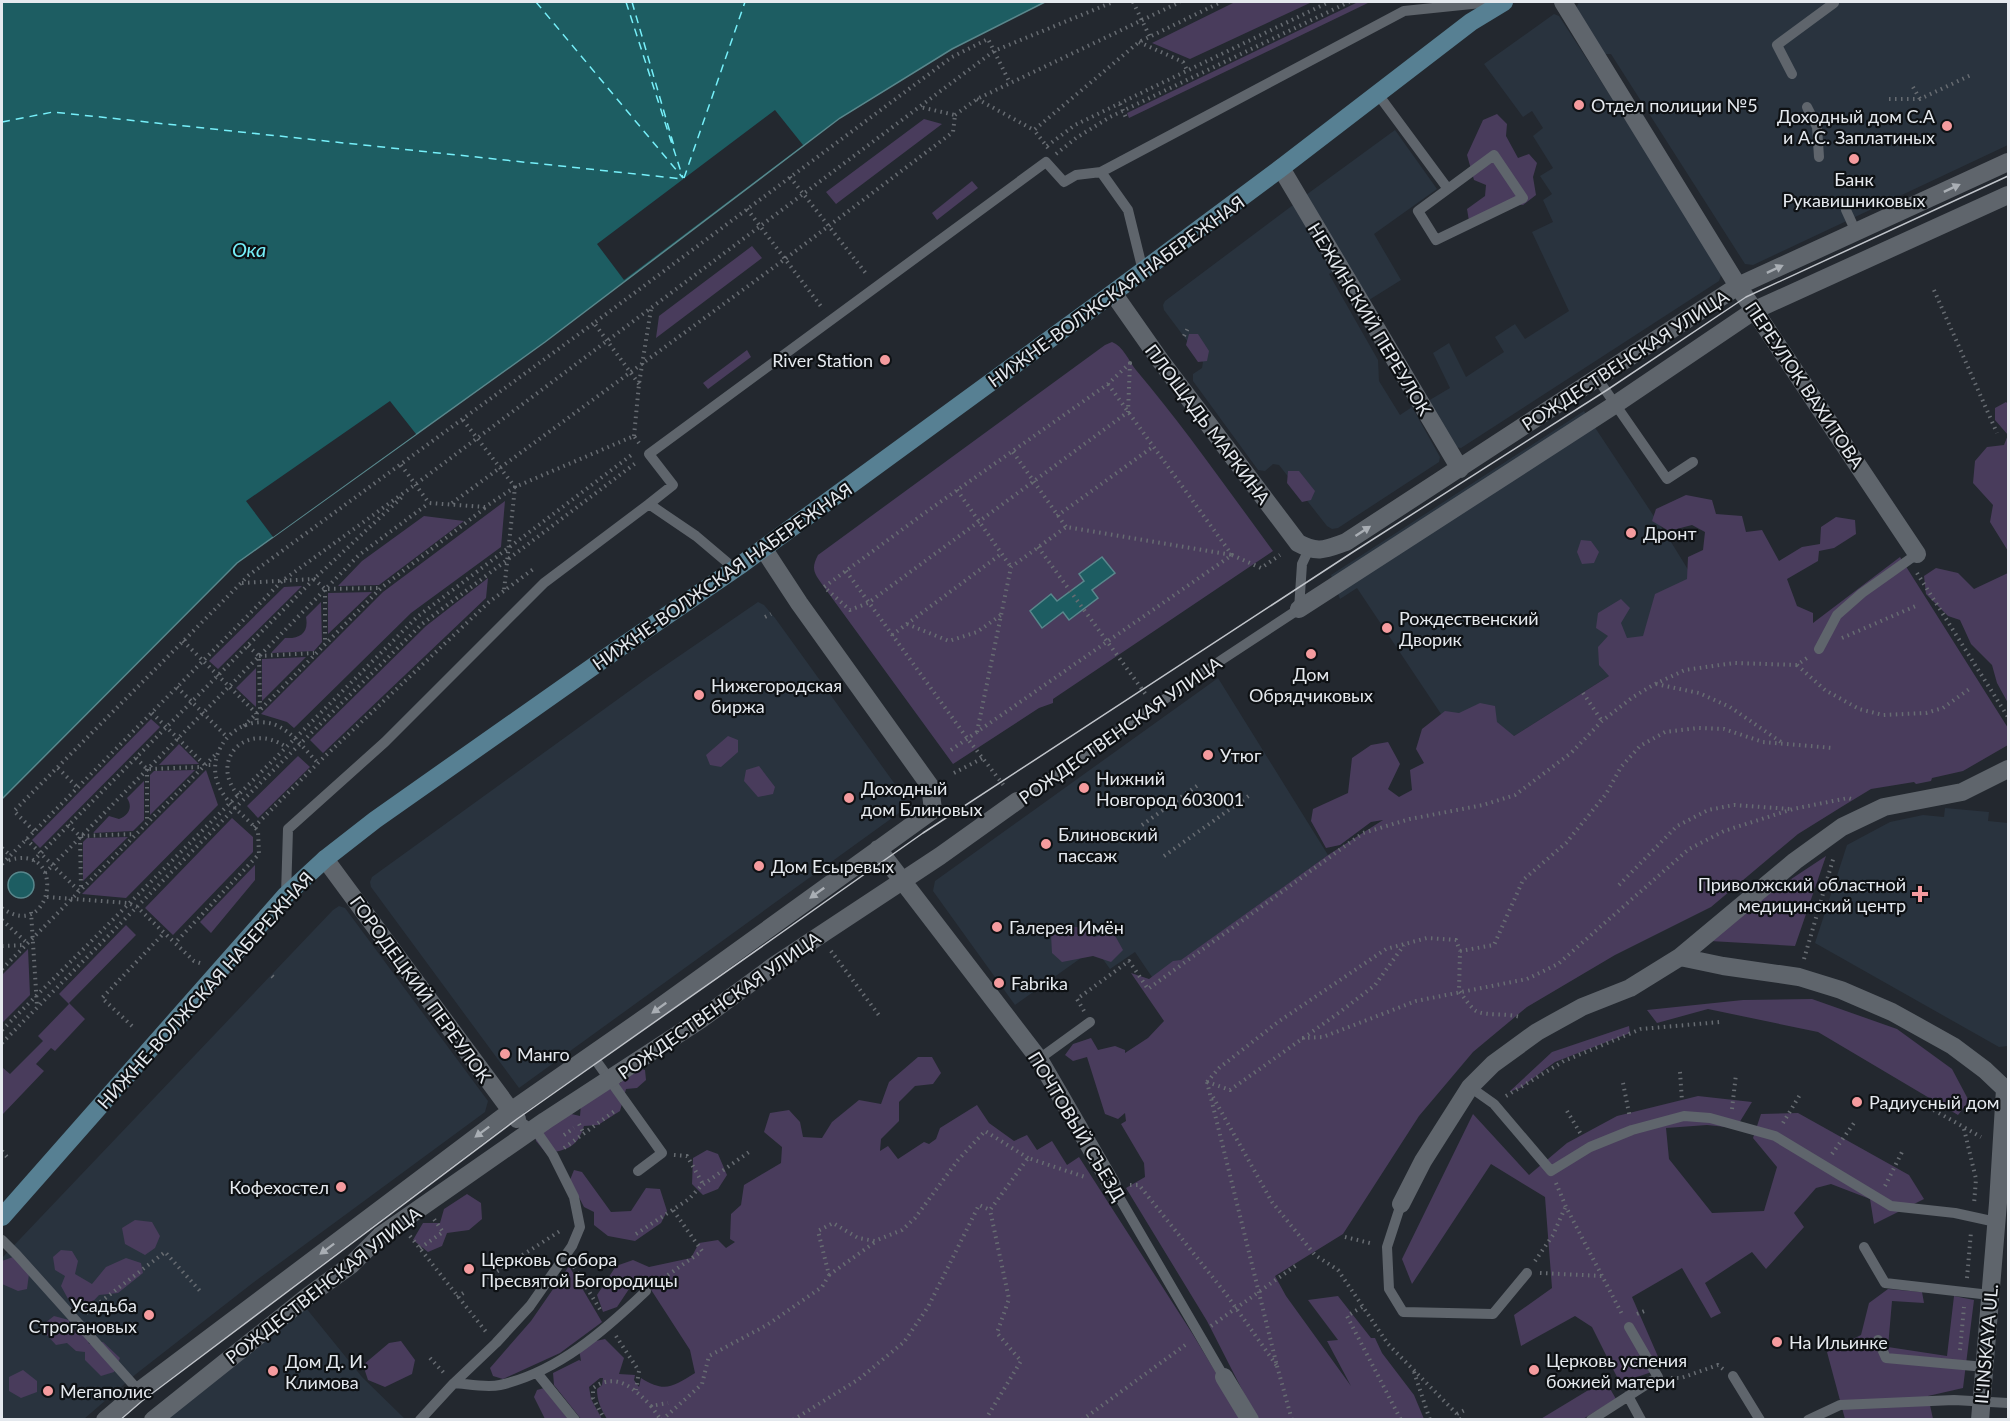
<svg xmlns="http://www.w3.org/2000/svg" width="2010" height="1421" font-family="Lato,sans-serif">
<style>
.built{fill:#29333e}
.green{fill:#493c5c}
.water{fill:#1d5d62;stroke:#59878c;stroke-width:1.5}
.pier{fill:#23282f}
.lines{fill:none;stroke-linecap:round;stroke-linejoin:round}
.ferry{stroke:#76eff9;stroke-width:1.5;stroke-dasharray:8 6;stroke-linecap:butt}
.path{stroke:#676c72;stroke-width:4;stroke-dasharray:1.5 4.5;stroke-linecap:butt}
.lane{stroke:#5f656c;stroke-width:10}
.street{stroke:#5f656c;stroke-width:18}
.secondary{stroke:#578093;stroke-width:18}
.tram{stroke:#c0c4ca;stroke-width:1.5}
.oneway{fill:#a9aeb4}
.poi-dot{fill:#f59b9e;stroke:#0e1114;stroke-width:2}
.labels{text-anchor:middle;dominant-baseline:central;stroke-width:4.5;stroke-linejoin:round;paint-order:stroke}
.poi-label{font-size:18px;fill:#e5e9ee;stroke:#0e1114;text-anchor:start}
.street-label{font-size:18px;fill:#e5e9ee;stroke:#0e1114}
.water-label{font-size:20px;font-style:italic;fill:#76eff9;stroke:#0e1114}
</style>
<rect width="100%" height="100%" fill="#23282f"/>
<path class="built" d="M1579,2H2008V145L1753,265L1745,264L1611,54H1603L1576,8Z
M1554,14L1559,16L1594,70L1722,272L1719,281L1461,448L1455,447L1428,401L1450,388L1433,353L1449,343L1466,377L1504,352L1495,337L1515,324L1525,339L1569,311L1532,232L1553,222L1543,200L1552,194L1540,176L1553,168L1533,136L1543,128L1532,111L1523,117L1484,64Z
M1395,130L1437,189L1374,234L1401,280L1369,300L1306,195Z
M1293,205L1333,271L1329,274L1378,360L1379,381L1400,415L1412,407L1440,457L1439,462L1338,528L1332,529L1327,526L1279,465L1273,464L1265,471L1258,470L1193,381V374L1202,368L1203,362L1164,310L1163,305L1165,301Z
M1584,411L1671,542L1732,641L1612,674L1473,762L1357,588L1340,599L1331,575Z
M758,602L764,605L775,618L910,805L519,1088L371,887L370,882L372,877L650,676Z
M1218,678L1328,855L1154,980L1135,952L1110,969L1095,948L1015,1005L933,891L935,881Z
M1945,808L1989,812L1988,821L2008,823V1046L1999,1047L1815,943L1847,845L1890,822L1923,815L1944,817Z
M339,906L345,908L488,1101L485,1112L254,1282L136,1374L84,1419H2V1258L333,910Z
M306,1308L362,1377L404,1418L403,1420H166Z"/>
<path class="green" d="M1235,2H1312L1190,59L1152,43Z
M1358,2H1370L1129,118L1127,113Z
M1497,114L1507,124L1506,136L1518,158L1529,154L1537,163L1533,177L1536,195L1523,205L1508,203L1469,221L1467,209L1485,196L1486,185L1474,180L1467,155L1483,120Z
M924,119L942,124L836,204L826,192Z
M972,181L978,188L937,220L932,213Z
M752,246L762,258L656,338L659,316Z
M1189,334H1198L1209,351L1207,361L1198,362L1186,345Z
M1112,342C1123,346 1129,361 1136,370C1185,428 1228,490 1273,551L1053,699V703L1039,708L953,764L824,587C815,574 810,570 818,555L1105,345Z
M747,350L751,357L708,389L703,383Z
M2006,402L2008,404V551L1990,522L1993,505L1973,483L1975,461L1987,447L2004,445L2008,435L1995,420V408Z
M1288,471H1299L1315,491L1311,500L1302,502L1287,483Z
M1686,495L1712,500L1716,514L1742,516L1746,532L1762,530L1779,561L1802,547L1820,544L1821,527L1836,517L1855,520L1856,534L1834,548L1819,551L1818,561L1787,579L1797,606L1813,613V623L1900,557L2008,728V745L1963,771L1932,778L1931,781L1916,784L1914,782L1871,789L1843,806L1798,834L1711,907L1615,955L1527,1007L1473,1052L1419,1116L1343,1234L1275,1276L1286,1296L1351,1386L1327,1341L1338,1340L1308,1300L1338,1296L1371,1338H1375L1382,1353L1414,1395L1424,1419H1257L1207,1321L1126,1188L1145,1177L1144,1163L1121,1124L1126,1121L1125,1113L1118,1119L1105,1114L1087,1057L1073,1061L1065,1055L1073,1044L1091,1038L1098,1050L1115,1046L1125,1050V1053L1148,1038L1164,1021L1131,973L1149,979L1173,961L1181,960L1328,855L1383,820L1371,822L1340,845L1326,848L1311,821L1313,809L1348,793L1352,758L1371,745L1388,742L1400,764L1388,789L1399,797L1412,790L1410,770L1424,763L1416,749L1422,729L1445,711L1459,713L1480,703L1495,706L1497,722L1514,736L1609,676L1599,665L1598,647L1608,636L1596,628L1598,613L1621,599L1630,608L1621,623L1627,638L1643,636L1655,594L1687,579L1688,557L1703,550L1705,532L1692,525L1669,531L1652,521L1656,509Z
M505,501L501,547L411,613L294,728L287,722L261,714L383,592Z
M424,516L464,521L379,585L338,586L362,561Z
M1581,540L1591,541L1599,552L1594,563L1582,564L1577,552Z
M1936,568L1958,573L1974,589L2008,573V703L1997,683L1992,665L1971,644L1960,620L1948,616L1926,594L1924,576Z
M488,578L486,598L323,753L310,740L426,626Z
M302,586L218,669L209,661L284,587Z
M372,592L328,634V593Z
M321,602L322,642L314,651L271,653L285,638C300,639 309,633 306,617Z
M306,657L262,701V659Z
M256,668V707L236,688Z
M151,719L160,727L40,848L32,840Z
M728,736L738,740V752L721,767L710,765L706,755Z
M179,744L199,764L159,765Z
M298,756L310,767L258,818L247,806Z
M759,766L775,787L773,794L758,797L744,781L746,770Z
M195,770L150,815V775L154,771Z
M206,770L218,805L126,898L82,894Z
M144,781V820L133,831L93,833L109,816L119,819C129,815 133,807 127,798Z
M232,818L253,837V852L173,935L145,908Z
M128,837L83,881V842L87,838Z
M1826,856L1795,946L1710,941L1707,935Z
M255,865V880L211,933L200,922Z
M126,925L136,935L69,1003L85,1019L55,1051L51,1048L36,1064L44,1071L2,1115V1070L3,1068L10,1074L43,1041L38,1036L69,1004L59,994Z
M1067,926L1086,928L1094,937L1113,932L1123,950L1111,962L1093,956L1062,962L1052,953L1051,935Z
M28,949L30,995L2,1023V975Z
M1812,999L1897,1029L1952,1069L1969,1101L1958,1115L1818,1032L1708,1009L1657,1023L1647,1010L1743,1000Z
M1629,1026L1630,1033L1555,1062L1520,1088L1509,1092L1552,1052Z
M918,1057H932L941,1073L933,1084L915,1086L899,1102V1121L881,1139L880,1151L888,1146L898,1159L924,1142L929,1144L936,1139L940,1128L977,1105L989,1123L1014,1141L1027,1135L1037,1150L1052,1141L1067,1165L1079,1157L1192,1333L1244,1419H607C601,1409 597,1401 597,1389L602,1385L603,1378H600L589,1387L591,1399L602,1419H581L554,1385L553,1373L579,1360L581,1361L579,1349L591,1342L605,1339L624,1358L619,1374L635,1375L634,1380L639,1387L641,1378C665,1393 672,1387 695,1373L690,1350L648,1285L629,1289L617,1307L603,1312L597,1295L616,1266L633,1260L649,1267L691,1258L699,1243L718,1240L726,1248L735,1242L730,1239L731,1214L741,1205L744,1185L781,1163L782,1147L764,1132L770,1113L789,1110L800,1122L803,1137L822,1138L832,1122L859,1100L881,1104L889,1082Z
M632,1066L645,1070L646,1080L637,1088L626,1089L620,1111L598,1125L584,1126C578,1147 566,1151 546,1153L536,1141L534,1131L563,1112L580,1116L581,1104L608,1081L621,1083L622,1074Z
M1698,1096L1752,1102L1736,1128L1707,1125L1666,1128L1669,1159L1712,1213L1764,1211L1777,1167L1753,1138L1761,1114L1798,1113L1909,1175L1924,1199L1874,1224L1870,1199L1831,1184L1816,1188L1794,1213L1804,1227L1766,1269L1752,1252L1705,1283L1721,1313L1711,1318L1682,1268L1632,1297L1663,1368L1620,1383L1592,1327L1575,1316L1521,1346L1514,1315L1552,1288L1545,1197L1491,1164L1412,1284L1402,1259L1473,1114L1529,1175L1567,1143L1617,1116Z
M707,1150L718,1154L727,1175L718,1189L703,1195L692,1184L693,1158Z
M574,1170L582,1172L611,1212L631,1211L646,1188L660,1189L667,1211L661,1223L635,1241L608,1236L594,1225V1212L584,1207L570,1180Z
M467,1194L481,1203L482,1219L469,1230L447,1233L442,1246L428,1252L413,1240L423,1223H440L444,1209Z
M135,1220L152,1222L160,1236L155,1248L145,1255L125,1244L122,1228Z
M61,1250L72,1251L78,1261L75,1274L92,1284L106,1267L126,1258L141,1263L143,1273L118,1293L99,1295L85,1310L73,1308L61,1286L65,1276L55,1270L53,1257Z
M13,1257L29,1274L27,1289L18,1291L2,1284V1261Z
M569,1266L602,1322L560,1353L503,1379L493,1376L490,1368L531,1321Z
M1888,1289L1922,1292L1924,1303L1892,1301L1888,1347L1947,1356L1954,1296L1974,1300L1963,1388L1928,1396L1933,1419H1845L1827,1352L1861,1335L1869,1303Z
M54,1316L69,1320L70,1330C82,1329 86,1333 89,1344L103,1342L120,1358L114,1372L101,1376L85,1360V1352L76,1351L67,1343L56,1345L45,1333V1323Z
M401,1341L415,1360L412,1374L385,1387L368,1380L363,1365L389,1343Z
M23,1370L37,1381V1392L21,1398L9,1391V1377Z
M1605,1380L1616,1399L1583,1419L1539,1420Z
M544,1388L568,1419H545L534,1397L537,1390Z"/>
<path class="water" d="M2,2H1045L952,49L840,118L545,342L237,563L2,799Z
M1102,557L1115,573L1092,590L1098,598L1069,620L1063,612L1042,628L1030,611L1051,594L1057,601L1084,581L1079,574Z
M8 885a13 13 0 1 1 26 0a13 13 0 1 1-26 0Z"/>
<path class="pier" d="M775,110L803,145L624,280L597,244Z
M390,401L416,434L273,537L246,501Z"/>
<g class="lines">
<path class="ferry" d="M536,2L683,178
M626,2L683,178
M632,2L674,146
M2,122L53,112L683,179
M684,178L745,2"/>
<path class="path" d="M1133,2L1150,37
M1139,42L1183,62L1187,70
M1913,87L1920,99
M977,99L1034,130
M1889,99H1920L1971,75
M1120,104L1127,120
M955,115L977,99L1180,2
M1047,146L1075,125L1329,2
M1048,148L1034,130L1139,42L1221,2
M1056,154L1076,138L1110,117L1349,2
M790,177L868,276
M747,209L823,309
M1934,290L1997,433
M1184,336L1188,328
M1130,363L1128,412L868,603L850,610L824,587L926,512L1108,384Z
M639,384L594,323L952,57L988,39L1010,83
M1108,384L1232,555
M463,420L515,487L504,591
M634,436L639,384L651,309
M1013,452L1066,527
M401,465L429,503L485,507L515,487L634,436L639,443
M957,490L1011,567
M452,503L785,259L953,132L955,115L920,107
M1057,516L1154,446
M1038,547L1147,696
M846,571L967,738L1005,787
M1917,573L2008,717
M242,583L314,579L325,589L380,588
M325,590V642
M765,617L771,614
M907,624L949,641L977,632L1001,615
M892,635L1001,554
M1842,638L1918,605
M183,641L256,713L257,723
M248,646L259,656L260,709
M259,656L314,653
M1797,665L1825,690L1859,709L1883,715L1926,713L1943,708L1972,687
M1656,684L1699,693L1730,707L1781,742
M177,687L227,737
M1583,693L1602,721
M152,713L205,765H214
M244,726L381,588L485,508
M977,732L1011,567L1066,527L1232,555
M951,750L1232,555L1261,568L1280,555
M136,758L147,769L202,767
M58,768L77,787
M147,769V822
M954,773L983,758
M238,795C208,760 247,720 286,747
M68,825L80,836L135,834
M1142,825L1198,785
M254,827L321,760L489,602L536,567
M34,831L14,811L249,575L594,323
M80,837L81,889
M26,839L79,891
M2,848L10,855
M1164,856L1250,795
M33,861L314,579L402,497
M2,864L282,581L416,484L994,51L1113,2
M45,873L359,555L429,503
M1619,885L1677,826L1708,810L1734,805L1790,809
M47,897L128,903L137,907L175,943
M2,908C53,945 69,839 7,861
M31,912L37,1006
M2,920L27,943
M2,946L24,945
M831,951L881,1018
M1460,951L1494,945L1523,880L1566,843L1606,794L1621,767L1640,746L1665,732L1698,728L1724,729L1763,742L1833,748
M1804,959L1834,856
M200,963L194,961L175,943L259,854L258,831C244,814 224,803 217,781C207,749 238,714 273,724C291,730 305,750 318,763
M2,969L215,755
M272,976L275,979
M1084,1011L1077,999L1129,961L1148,989L1363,833L1410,819L1483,805L1515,795L1571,753L1602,721L1633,697L1655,684L1685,670L1734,663L1797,665L1807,658
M132,1026L102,998L164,933
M2,1030L417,617L634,453
M1302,1038L1323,1037L1416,1001L1527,979L1558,964L1689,849L1724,831L1793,809L1848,798L1854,800
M2,1043L235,808L422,624L637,462
M1680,1072L1682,1101
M1207,1082L1219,1068L1278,1022L1386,949L1427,938L1456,940L1460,951L1459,991C1464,997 1470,1007 1476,1011C1485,1016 1507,1013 1520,1017
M1207,1082L1230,1090L1340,1012L1375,985L1404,945
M1623,1083L1630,1118
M1506,1096L1564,1061L1641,1029L1720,1022
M1213,1097L1272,1202L1315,1255L1338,1270L1388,1344L1457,1414L1460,1420
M1918,1101L1981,1137
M1732,1109L1736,1074
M1567,1111L1582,1136
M1783,1123L1801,1093
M579,1124L584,1134
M1964,1129L1976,1179L1974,1204
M564,1135L574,1128
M564,1148L616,1110
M2,1151L7,1157
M1832,1154L1854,1123
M674,1155L687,1156L703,1184
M1556,1183L1566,1207L1623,1316
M1130,1185H1139L1226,1294L1277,1366L1207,1082
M1885,1186L1902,1152
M636,1234L689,1199L701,1186L749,1152
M410,1236L487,1333
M1345,1237L1374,1244
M420,1248L443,1232L434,1219
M1535,1261L1553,1235L1565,1208
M574,1267L601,1311
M1540,1273L1602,1276
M829,1275L875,1242
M1967,1278L1971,1232
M482,1281L560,1231L561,1229
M658,1282L702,1251L673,1210
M457,1297L465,1292
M1362,1307L1347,1316L1401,1420
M86,1313L165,1252L200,1291
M1637,1314L1647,1310
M1211,1326L1298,1264
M616,1336L639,1371L636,1390
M1960,1350L1964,1307
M430,1358L444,1373
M1277,1366L1292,1420
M1414,1372L1430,1420
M1671,1378H1681L1718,1365L1723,1369
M651,1406L661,1420
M1457,1414L1467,1409
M605,1420L593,1398V1388C616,1371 635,1389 651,1406L668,1403
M662,1420L702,1384L709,1356L767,1325L822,1287L829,1275L818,1231L833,1223L858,1238L875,1241L902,1230L915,1218L958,1160L985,1131L1028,1158
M793,1420L859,1379L904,1342L928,1307L979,1205L990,1210
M988,1420L987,1417L1021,1361L997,1333L1009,1299L990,1210L1028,1158L1085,1177
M1082,1420L1188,1343"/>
<path class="lane" d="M1792,74L1777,45L1834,3L1833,2
M1377,93L1448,189
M1807,107L1817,127L1819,157
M1494,155L1523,198L1436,240L1418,211Z
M1101,172L1404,11L1491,2
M1846,210L1856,232
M1597,378L1667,479L1693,462
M649,504L673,485L649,454L1046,162L1064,182L1076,175L1101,172L1128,210L1143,271
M1819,649L1837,615L1862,593L1917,554
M1017,801L1223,659L1299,609L1302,564L1309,549
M286,895L288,829L385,742L544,583L649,504L696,536L735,569
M592,1055L662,1153L638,1171
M1039,1059L1090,1022
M1470,1087L1494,1104L1551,1171L1590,1147L1632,1130L1684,1116L1710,1118L1775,1136L1891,1206L1955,1213L1996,1222
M1112,1185L1224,1377
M1401,1204L1387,1247L1389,1289L1403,1312L1493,1314L1527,1273
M2,1240L17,1255L139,1391
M1864,1247L1885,1283L1990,1295
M1878,1340L1886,1358L1985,1367
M537,1373L575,1420
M1733,1376L1760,1420
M454,1383C468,1384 486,1388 500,1385C558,1372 605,1330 646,1291
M1628,1396L1641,1420
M420,1420L454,1383L496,1343L530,1306L572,1246L580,1227L574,1197L553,1155L539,1135L517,1119
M1591,1420L1658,1377L1629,1327
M1808,1420L1840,1405L1954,1400L2008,1403"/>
<path class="street" d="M1563,2L1738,286L1917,554
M1281,168L1460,469
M1113,293L1160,360L1298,543C1318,554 1326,549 1346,542L1738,286L2008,162
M1299,609L1616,404L1755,310L2008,195
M878,849L1039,1059L1112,1185
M325,859L517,1119
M1680,957L1795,861L1842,827L1884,807L1962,792L2008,769
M1401,1204L1423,1161L1470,1087L1493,1064L1537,1032L1582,1007L1630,988L1680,957L1723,966L1799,977L1841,990L1892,1012L1953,1046L1985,1070L2005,1089L1998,1203L1980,1420
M1224,1377L1250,1420
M105,1420L139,1391L511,1111L656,1010L933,810L930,786L799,603L763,548
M153,1420L308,1296L351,1265L380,1236L545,1121L700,1020L775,965L940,856L1017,801"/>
<path class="secondary" d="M2,1217L286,895L325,859L375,820L618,649L742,564L1113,293L1281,168L1471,22L1504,2"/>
<path class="tram" d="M120,1420L142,1401L517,1119L923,833L1353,552L1607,390L1746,297L2008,176"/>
</g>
<defs><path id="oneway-solid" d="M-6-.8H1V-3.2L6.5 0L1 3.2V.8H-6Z" transform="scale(1.5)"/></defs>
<g class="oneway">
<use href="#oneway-solid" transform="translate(1952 188) rotate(-25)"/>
<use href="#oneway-solid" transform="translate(1775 269) rotate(-25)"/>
<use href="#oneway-solid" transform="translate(1363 531) rotate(-33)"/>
<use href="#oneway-solid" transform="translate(817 893) rotate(144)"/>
<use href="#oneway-solid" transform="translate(659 1008) rotate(144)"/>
<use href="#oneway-solid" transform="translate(482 1132) rotate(143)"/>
<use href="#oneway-solid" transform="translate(327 1249) rotate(143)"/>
</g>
<g class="poi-dot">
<circle cx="1579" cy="105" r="6"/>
<circle cx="1947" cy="126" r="6"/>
<circle cx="1854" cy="159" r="6"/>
<circle cx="885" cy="360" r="6"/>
<circle cx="1631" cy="533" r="6"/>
<circle cx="1387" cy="628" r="6"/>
<circle cx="1311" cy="654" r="6"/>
<circle cx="699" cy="695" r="6"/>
<circle cx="1208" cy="755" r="6"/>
<circle cx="1084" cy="788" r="6"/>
<circle cx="849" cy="798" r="6"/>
<circle cx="1046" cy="844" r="6"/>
<circle cx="759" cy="866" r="6"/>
<path d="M1917 885h6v6h6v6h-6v6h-6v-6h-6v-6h6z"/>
<circle cx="997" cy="927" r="6"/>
<circle cx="999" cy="983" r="6"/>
<circle cx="505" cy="1054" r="6"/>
<circle cx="1857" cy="1102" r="6"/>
<circle cx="341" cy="1187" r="6"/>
<circle cx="469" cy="1269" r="6"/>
<circle cx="149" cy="1315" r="6"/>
<circle cx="1777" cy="1342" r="6"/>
<circle cx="1534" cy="1370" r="6"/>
<circle cx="273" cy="1371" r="6"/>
<circle cx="48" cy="1391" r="6"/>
</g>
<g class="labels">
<g class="poi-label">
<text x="1591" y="105">Отдел полиции №5</text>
<text x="1935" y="116" text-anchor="end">Доходный дом С.А<tspan x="1935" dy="21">и А.С. Заплатиных</tspan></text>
<text x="1854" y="179" text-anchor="middle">Банк<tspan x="1854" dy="21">Рукавишниковых</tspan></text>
<text x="873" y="360" text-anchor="end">River Station</text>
<text x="1643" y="533">Дронт</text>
<text x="1399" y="618">Рождественский<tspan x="1399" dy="21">Дворик</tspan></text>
<text x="1311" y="674" text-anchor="middle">Дом<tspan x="1311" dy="21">Обрядчиковых</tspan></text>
<text x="711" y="685">Нижегородская<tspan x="711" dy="21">биржа</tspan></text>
<text x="1220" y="755">Утюг</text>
<text x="1096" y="778">Нижний<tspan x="1096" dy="21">Новгород 603001</tspan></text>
<text x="861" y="788">Доходный<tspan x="861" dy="21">дом Блиновых</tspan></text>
<text x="1058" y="834">Блиновский<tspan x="1058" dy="21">пассаж</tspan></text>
<text x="771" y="866">Дом Есыревых</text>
<text x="1906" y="884" text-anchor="end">Приволжский областной<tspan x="1906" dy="21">медицинский центр</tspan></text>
<text x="1009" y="927">Галерея Имён</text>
<text x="1011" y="983">Fabrika</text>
<text x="517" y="1054">Манго</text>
<text x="1869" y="1102">Радиусный дом</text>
<text x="329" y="1187" text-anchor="end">Кофехостел</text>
<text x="481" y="1259">Церковь Собора<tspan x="481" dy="21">Пресвятой Богородицы</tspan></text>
<text x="137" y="1305" text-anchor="end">Усадьба<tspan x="137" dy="21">Строгановых</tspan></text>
<text x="1789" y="1342">На Ильинке</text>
<text x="1546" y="1360">Церковь успения<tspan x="1546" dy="21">божией матери</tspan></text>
<text x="285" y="1361">Дом Д. И.<tspan x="285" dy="21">Климова</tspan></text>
<text x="60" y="1391">Мегаполис</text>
</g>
<g class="street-label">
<text transform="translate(1116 291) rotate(-36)">НИЖНЕ-ВОЛЖСКАЯ НАБЕРЕЖНАЯ</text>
<text transform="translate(1370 319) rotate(59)">НЕЖИНСКИЙ ПЕРЕУЛОК</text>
<text transform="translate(1625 360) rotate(-33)">РОЖДЕСТВЕНСКАЯ УЛИЦА</text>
<text transform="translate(1805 385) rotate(56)">ПЕРЕУЛОК ВАХИТОВА</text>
<text transform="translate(1208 424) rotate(53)">ПЛОЩАДЬ МАРКИНА</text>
<text transform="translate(722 576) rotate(-35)">НИЖНЕ-ВОЛЖСКАЯ НАБЕРЕЖНАЯ</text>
<text transform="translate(1120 730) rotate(-35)">РОЖДЕСТВЕНСКАЯ УЛИЦА</text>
<text transform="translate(421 989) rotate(54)">ГОРОДЕЦКИЙ ПЕРЕУЛОК</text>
<text transform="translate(205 990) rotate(-48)">НИЖНЕ-ВОЛЖСКАЯ НАБЕРЕЖНАЯ</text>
<text transform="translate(719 1005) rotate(-35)">РОЖДЕСТВЕНСКАЯ УЛИЦА</text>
<text transform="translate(1077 1126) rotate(59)">ПОЧТОВЫЙ СЪЕЗД</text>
<text transform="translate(323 1285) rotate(-38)">РОЖДЕСТВЕНСКАЯ УЛИЦА</text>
<text transform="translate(1986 1344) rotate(-85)">IL'INSKAYA UL.</text>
</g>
<g class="water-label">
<text x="249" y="249">Ока</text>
</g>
</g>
<rect width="2010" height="1421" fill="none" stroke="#e5e9ee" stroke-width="6"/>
</svg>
